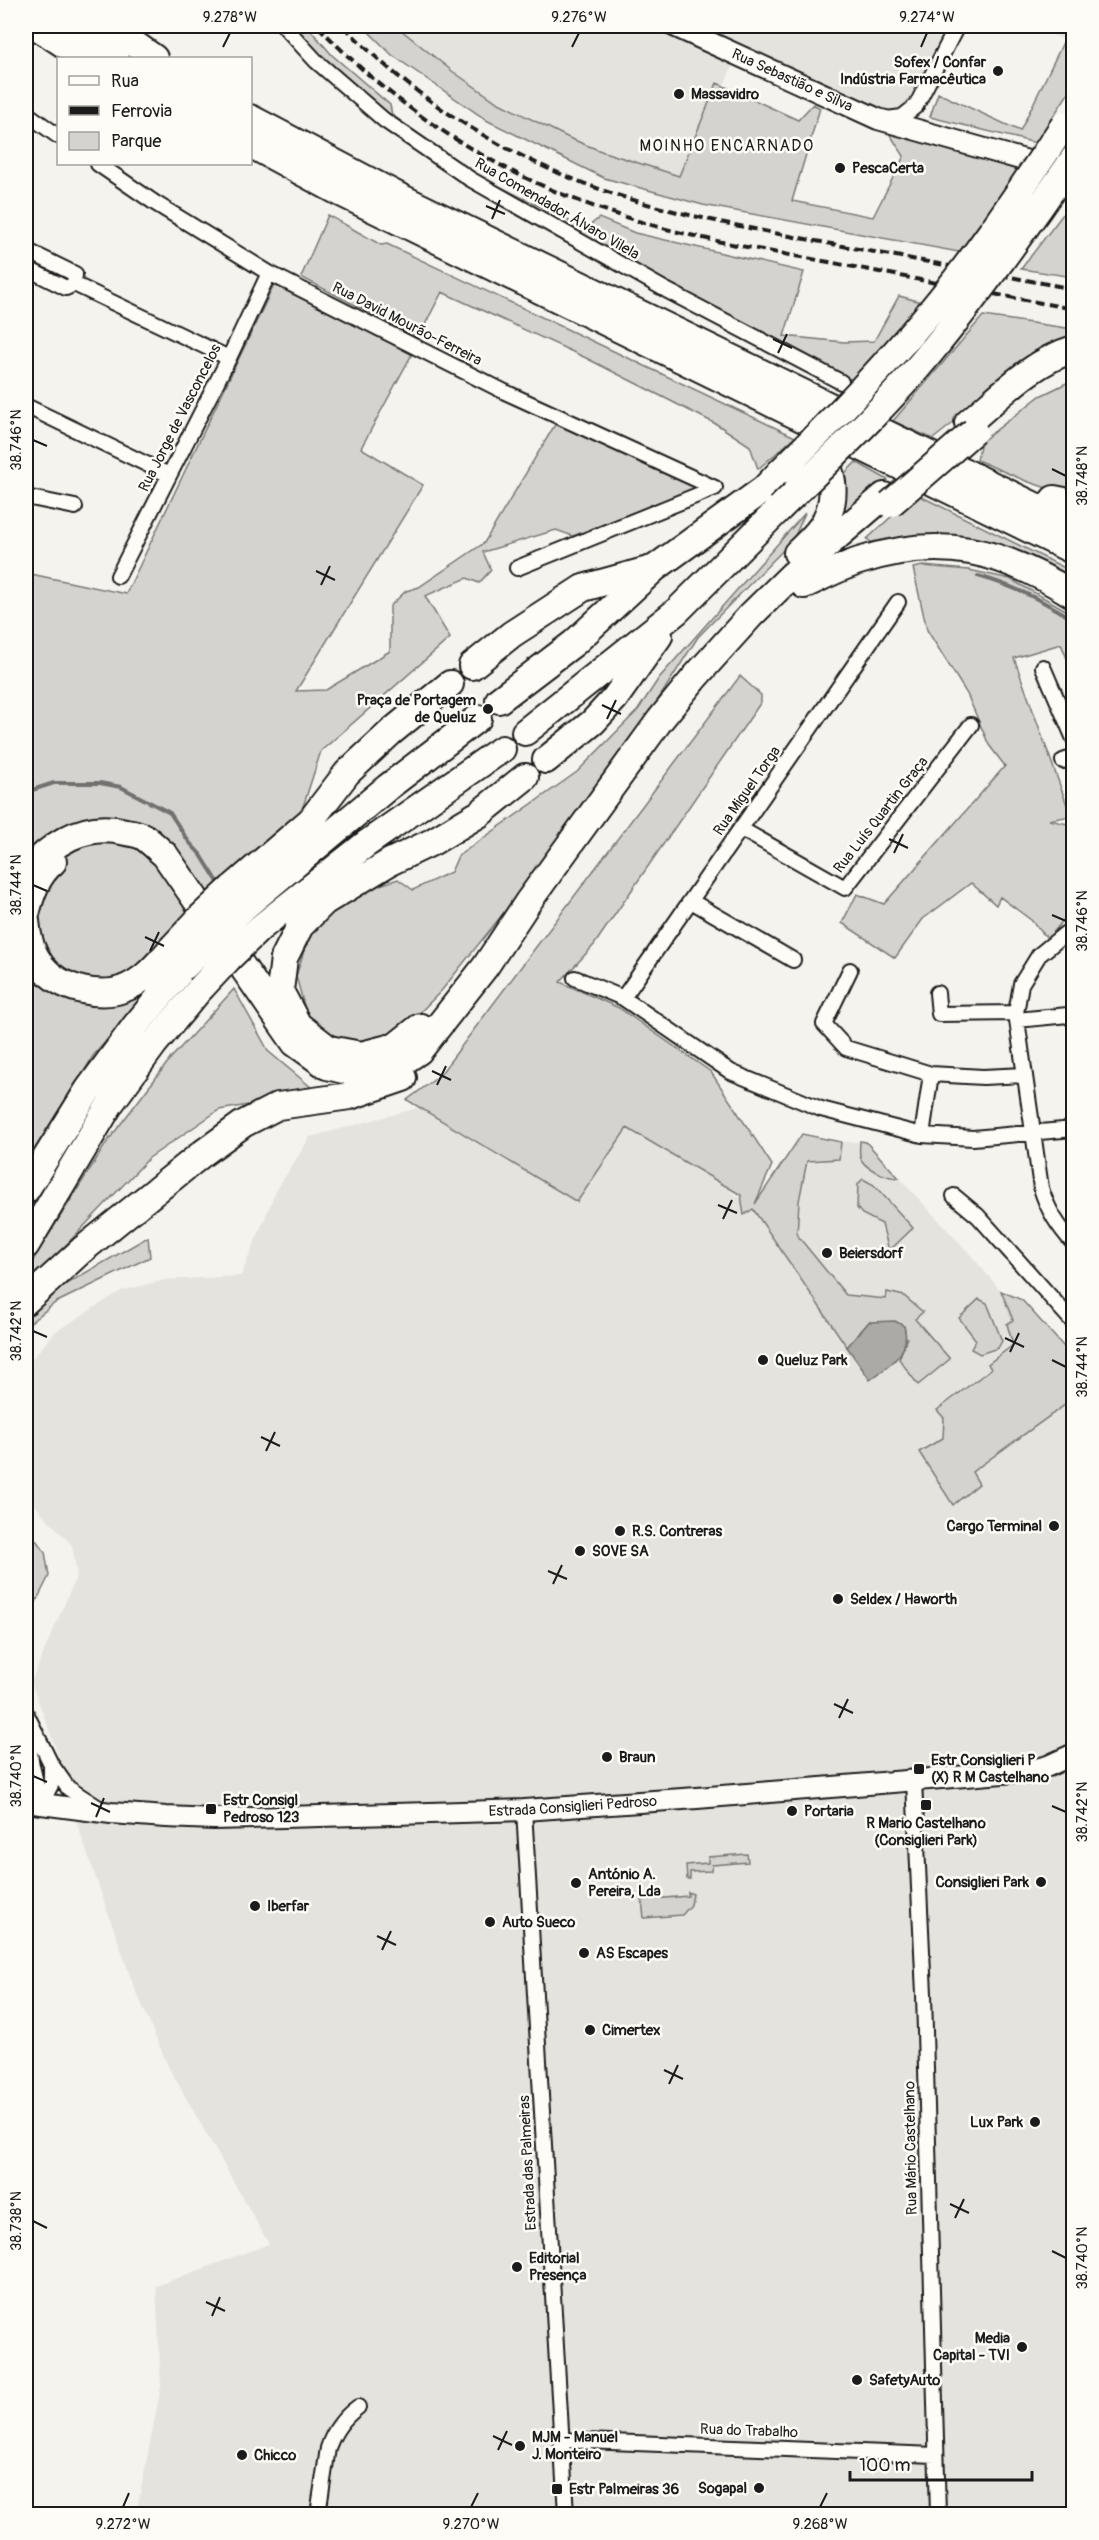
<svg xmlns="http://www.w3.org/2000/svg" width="1099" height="2540" font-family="Pangolin,sans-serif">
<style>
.built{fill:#e4e3de}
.green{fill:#d4d3cf;stroke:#787876;stroke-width:1.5}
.water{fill:#abaaa6;stroke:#72716f;stroke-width:1.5}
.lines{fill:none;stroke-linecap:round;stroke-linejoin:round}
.stream{stroke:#72716f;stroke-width:4}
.street-casing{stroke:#1c1c1c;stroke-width:18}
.secondary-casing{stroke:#1c1c1c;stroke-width:24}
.highway-casing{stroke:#1c1c1c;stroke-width:30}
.street{stroke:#fdfcf7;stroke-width:14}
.secondary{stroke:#fdfcf7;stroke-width:20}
.highway{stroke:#fdfcf7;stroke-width:26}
.rail{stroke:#1c1c1c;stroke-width:4;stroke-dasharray:9 4.5;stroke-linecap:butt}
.highway-bridge-casing{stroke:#1c1c1c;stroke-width:30;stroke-linecap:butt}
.highway-bridge{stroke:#fdfcf7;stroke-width:26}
.ticks{fill:none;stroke:#1c1c1c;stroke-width:2}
.poi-dot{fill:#1c1c1c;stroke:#fdfcf7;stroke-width:2}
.labels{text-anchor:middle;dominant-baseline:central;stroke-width:5;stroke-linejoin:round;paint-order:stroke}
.poi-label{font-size:15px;font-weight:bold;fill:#1c1c1c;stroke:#fdfcf7;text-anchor:start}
.street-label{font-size:15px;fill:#1c1c1c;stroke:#fdfcf7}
.neighbourhood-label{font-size:16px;letter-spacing:1.5px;fill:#1c1c1c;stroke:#fdfcf7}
.neatline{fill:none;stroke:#1c1c1c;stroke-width:2}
.ticks-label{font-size:15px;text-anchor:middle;fill:#1c1c1c}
</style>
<rect width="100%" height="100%" fill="#f4f3ee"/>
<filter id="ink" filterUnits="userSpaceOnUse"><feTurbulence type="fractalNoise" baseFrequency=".0167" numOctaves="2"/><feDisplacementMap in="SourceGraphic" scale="12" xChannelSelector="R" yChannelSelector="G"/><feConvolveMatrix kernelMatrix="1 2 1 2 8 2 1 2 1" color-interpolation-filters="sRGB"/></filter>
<g filter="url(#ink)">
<path class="built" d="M390,26H657L733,64L682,188L492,108Z
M703,26H947L910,98L901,108L887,111Z
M1032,26H1071L1065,40Z
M425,1106L624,1107L752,1208L802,1134L841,1142H866L969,1253L1001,1291L1022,1300L1074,1357L1073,2514H136L161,2387L156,2286L269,2244L168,2066L133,1984L76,1821L66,1775L31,1682L77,1575L72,1545L26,1496V1366L55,1332L121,1291L165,1280L241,1276L276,1191L310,1137Z"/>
<path class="green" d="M294,26H307L332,55L390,105L392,115L479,176L585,229L599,218L635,233L804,272L784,336L844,342L874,341L899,296L929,304L856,382L779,347L476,179L401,127L326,62Z
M363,26H396L452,71L497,102L569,138L601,151L679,176L717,83L798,120L813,104L820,108L792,201L873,217L904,156L887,130L1018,170L964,253L703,205L604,178L488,121L392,55Z
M1071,26H1074L1073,86L1036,143L930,117L938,93L1020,131Z
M1073,201V277L1021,269Z
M328,215L381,245L387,244L795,437L758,469L750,446L718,425L586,358L442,292L418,338L301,277Z
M274,285L343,316L412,354L361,448L423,485L296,691L326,690L390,651V606L406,591L419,587L484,543L556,423L698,488L573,536L556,530L483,552L491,570L479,583L467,578L425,596L450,638L321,751L299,819L93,1056L26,1172V573L126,594Z
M983,316L1073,329V343L1039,355L933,439L893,421Z
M1073,380V497L1026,481L977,460L981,442L1040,396Z
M856,462L888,480L847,521L836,482Z
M916,494L1073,572V586L1008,555L881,550L867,539Z
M805,513L793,540L698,637L642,725L573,826L442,990L396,1037L383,1042L342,1044L309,1024L296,976L309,935L322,918L350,895L398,879L413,890L451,872L458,856L577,772L638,710L659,678Z
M923,566L969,570L1010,579L1073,614V673L1061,644L1014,658L1071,816L1049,820L1073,825V925L1065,918L1048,939L1031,920L1000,897L996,905L971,883L923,919L895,958L842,923L857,894L884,904L1005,766L989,745L967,694L927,630L913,568Z
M740,676L761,695V702L594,945L560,982L619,1008L711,1072L772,1165L755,1204L802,1134L841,1142L839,1159L807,1161L799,1201L797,1235L846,1295L886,1299L887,1292L904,1296L923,1312L915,1319L950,1359L918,1385L899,1359L907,1338L869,1322L847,1347L753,1209L744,1215L741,1195L627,1128L577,1202L407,1100L439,1076Z
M234,989L269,1052L318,1093L219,1110L149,1158L26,1287V1275L36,1255L107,1142L171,1058Z
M860,1141L866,1142L899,1178C888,1178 868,1170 862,1161C858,1155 860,1148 860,1141Z
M863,1179L874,1185L913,1228L889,1251L882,1224L862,1214L857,1208L858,1184Z
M148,1237L150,1257L55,1303L26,1326V1313L28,1310L66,1284Z
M1001,1291L1022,1300L1073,1357V1399L972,1472L979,1484L953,1505L919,1452L943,1438L944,1418L937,1410L991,1369L988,1364L1013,1345L1007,1324L1013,1320Z
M979,1299L987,1303L1002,1341L998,1348L980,1354L971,1349L976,1340L959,1318Z
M26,1527L45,1552L49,1576L26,1622Z
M747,1854L748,1862L712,1865L711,1871L690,1872V1879H687L686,1865L708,1863V1857Z
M688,1892L693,1894L691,1905L682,1915L644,1918L642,1900L688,1896Z"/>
<path class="water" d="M895,1321L904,1326C912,1353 889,1366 870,1380L847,1347L869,1322Z"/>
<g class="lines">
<path class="stream" d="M978,576C1014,586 1043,600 1074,620
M26,792L54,783H100L121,787L170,813L189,842L201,855L218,882"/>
<g class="street-casing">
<path id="street" d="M284,26L316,61L384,120L470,179L666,290L841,382
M26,113L58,136
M887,119L902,117L916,106L957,26
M98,164L155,203L269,273L505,392L715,488
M26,250L75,274L74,284
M26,268L66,288L74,284
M74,284L229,358
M26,406L169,475
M26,497L75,507
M517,568L715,488
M118,576L229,358L269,273
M1043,667L1074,739
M1063,761L1074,757
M741,829L845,888L971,725
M691,901L793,960
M1066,933L1039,955L1021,984L1016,1013L1041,1188C1048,1211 1058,1226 1074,1244
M850,970L824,1024L846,1048L931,1074
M575,978L623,998L731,1072L821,1109L922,1135L973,1138L1074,1129
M937,993L939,1014L1016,1013
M623,998L898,602
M1017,1020L1068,1015L1074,1021
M922,1135L931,1074L983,1077L1025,1075
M954,1196L978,1216L1074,1323
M26,1713L51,1764L68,1788L99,1808
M27,1720L31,1761L41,1804
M914,1781L924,1994L938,2514
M41,1804L51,1785V1766
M524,1810L566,2514
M561,2440L935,2455
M318,2514L328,2448C334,2430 343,2418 358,2407"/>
</g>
<g class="secondary-casing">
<g id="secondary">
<path id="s1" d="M674,26L878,119L1074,174"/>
<path id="s2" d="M26,1802L111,1813L166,1817L214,1819L430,1813L524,1810L697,1798L1029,1771L1048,1766L1074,1754"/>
</g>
</g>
<g class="highway-casing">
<path id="highway" d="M36,26L65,45L92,58
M70,26L115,58
M109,26L154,58
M250,118L400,197L1074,525
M250,144L339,192L1074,551
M968,423C1000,396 1033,361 1074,349
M1054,499L1074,503
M797,553C807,543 819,533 825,521C838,496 834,467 815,447
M804,585C822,577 840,567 859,561C941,534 1002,550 1074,595
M472,666L512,634L583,588L652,569
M499,700L574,643L655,568L764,489L781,471
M525,732L677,611L780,508
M546,760L593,722L615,698L659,636
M26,873C52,843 84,821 126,832C132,833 139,834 144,837C151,842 158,849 165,855L295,1043L327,1066L356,1073L395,1067L419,1051L485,967L528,902L660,720L696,676L751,615L792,575L884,496
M232,888L311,820L347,773L391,732L450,684
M244,907L388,787L478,718
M26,914C31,894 37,875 53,862
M26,921C29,958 46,981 82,990C94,993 111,994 123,989C144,982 158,963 172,948
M260,928L366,844L502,749
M420,1027L396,1046L361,1055L329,1049L298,1025L280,991L284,958L300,926L324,902L390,862L432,842L479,814L525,777
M26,1190L88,1090L136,1025L185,966
M26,1245L110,1104L154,1044L200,989
M26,1301L82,1250L203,1153L243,1124L278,1106L350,1096L403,1078"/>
</g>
<use href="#street" class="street"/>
<use href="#secondary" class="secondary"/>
<use href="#highway" class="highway"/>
<path class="rail" d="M318,26C399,112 500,176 613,213C683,237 756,249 829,262C910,278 992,294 1074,309
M344,26C418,104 517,163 620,196C690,218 764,231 837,245C916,260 995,274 1074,289"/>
<g class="highway-bridge-casing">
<path id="highway-bridge" d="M781,471C832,421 882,369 928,314C978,255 1021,189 1064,125
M890,504L974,431
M780,508C831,458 884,409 930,353C981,291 1028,225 1074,158
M172,948L201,917L232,888
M185,966L244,907
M200,989L229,958L260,928"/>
</g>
<use href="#highway-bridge" class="highway-bridge"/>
</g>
</g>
<path class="ticks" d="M223,47L230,33M572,47L579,33M921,47L927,33M486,206L505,214M492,219L500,200M773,339L792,348M778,353L787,334M33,440L47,446M1052,469L1066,476M316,571L335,580M321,585L330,566M602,705L621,714M607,719L616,700M889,839L908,848M894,853L903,834M33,885L47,891M1052,915L1066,921M145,937L164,946M150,951L159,932M432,1071L451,1080M437,1085L446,1066M718,1205L737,1213M723,1219L732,1200M33,1331L47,1337M1005,1338L1024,1347M1010,1352L1019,1333M1052,1360L1066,1367M261,1437L280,1446M266,1451L275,1432M548,1571L567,1579M553,1584L562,1565M834,1704L853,1713M839,1718L848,1699M33,1776L47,1782M91,1803L110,1812M1052,1806L1066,1812M96,1817L104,1798M377,1936L396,1945M382,1950L391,1931M664,2070L683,2079M669,2084L678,2065M950,2204L969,2213M955,2218L964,2199M33,2221L47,2228M1052,2251L1066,2258M206,2302L225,2311M212,2316L220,2297M493,2436L512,2445M498,2450L507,2431M123,2507L129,2493M471,2507L478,2493M820,2507L827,2493"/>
<g class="poi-dot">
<circle cx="998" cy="71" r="6"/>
<circle cx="679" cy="94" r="6"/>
<circle cx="840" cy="168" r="6"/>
<circle cx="488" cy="709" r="6"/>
<circle cx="827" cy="1253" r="6"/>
<circle cx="763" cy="1360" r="6"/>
<circle cx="1054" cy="1526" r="6"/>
<circle cx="620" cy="1531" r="6"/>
<circle cx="580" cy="1551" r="6"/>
<circle cx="838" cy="1599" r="6"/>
<circle cx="607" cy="1757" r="6"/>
<rect x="913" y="1763" width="12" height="12" rx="3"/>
<rect x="920" y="1799" width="12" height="12" rx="3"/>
<rect x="205" y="1803" width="12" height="12" rx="3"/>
<circle cx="792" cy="1811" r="6"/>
<circle cx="1041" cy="1882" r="6"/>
<circle cx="576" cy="1883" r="6"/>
<circle cx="255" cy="1906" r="6"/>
<circle cx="490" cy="1922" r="6"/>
<circle cx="584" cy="1953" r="6"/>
<circle cx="590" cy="2030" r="6"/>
<circle cx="1035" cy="2122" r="6"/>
<circle cx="517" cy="2267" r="6"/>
<circle cx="1022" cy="2347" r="6"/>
<circle cx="857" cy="2380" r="6"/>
<circle cx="520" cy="2446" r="6"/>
<circle cx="242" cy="2455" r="6"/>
<circle cx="759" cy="2488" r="6"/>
<rect x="551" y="2483" width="12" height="12" rx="3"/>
</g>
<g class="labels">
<g class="poi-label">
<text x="986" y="62" text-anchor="end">Sofex / Confar<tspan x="986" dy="17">Indústria Farmacêutica</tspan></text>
<text x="691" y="94">Massavidro</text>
<text x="852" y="168">PescaCerta</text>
<text x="476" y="700" text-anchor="end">Praça de Portagem<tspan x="476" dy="17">de Queluz</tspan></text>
<text x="839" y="1253">Beiersdorf</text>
<text x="775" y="1360">Queluz Park</text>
<text x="1042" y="1526" text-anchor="end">Cargo Terminal</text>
<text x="632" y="1531">R.S. Contreras</text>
<text x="592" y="1551">SOVE SA</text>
<text x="850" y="1599">Seldex / Haworth</text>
<text x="619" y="1757">Braun</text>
<text x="931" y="1760">Estr Consiglieri P<tspan x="931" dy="17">(X) R M Castelhano</tspan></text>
<text x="223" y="1800">Estr Consigl<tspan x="223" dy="17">Pedroso 123</tspan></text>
<text x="804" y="1811">Portaria</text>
<text x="926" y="1823" text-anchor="middle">R Mario Castelhano<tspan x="926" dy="17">(Consiglieri Park)</tspan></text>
<text x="588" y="1874">António A.<tspan x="588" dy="17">Pereira, Lda</tspan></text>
<text x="1029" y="1882" text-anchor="end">Consiglieri Park</text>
<text x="267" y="1906">Iberfar</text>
<text x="502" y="1922">Auto Sueco</text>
<text x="596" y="1953">AS Escapes</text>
<text x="602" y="2030">Cimertex</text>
<text x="1023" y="2122" text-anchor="end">Lux Park</text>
<text x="529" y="2258">Editorial<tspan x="529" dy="17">Presença</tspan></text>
<text x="1010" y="2338" text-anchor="end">Media<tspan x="1010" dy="17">Capital - TVI</tspan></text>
<text x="869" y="2380">SafetyAuto</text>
<text x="532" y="2437">MJM - Manuel<tspan x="532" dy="17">J. Monteiro</tspan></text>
<text x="254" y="2455">Chicco</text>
<text x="747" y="2488" text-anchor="end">Sogapal</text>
<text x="569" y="2489">Estr Palmeiras 36</text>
</g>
<g class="street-label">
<text stroke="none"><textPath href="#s1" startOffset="130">Rua Sebastião e Silva</textPath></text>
<text transform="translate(557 209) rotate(30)">Rua Comendador Álvaro Vilela</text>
<text transform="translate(407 324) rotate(27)">Rua David Mourão-Ferreira</text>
<text transform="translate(180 418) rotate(-63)">Rua Jorge de Vasconcelos</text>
<text transform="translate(747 791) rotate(-55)">Rua Miguel Torga</text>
<text transform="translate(881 815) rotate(-52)">Rua Luís Quartin Graça</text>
<text stroke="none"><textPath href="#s2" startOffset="548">Estrada Consiglieri Pedroso</textPath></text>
<text transform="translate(911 2148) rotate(-91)">Rua Mário Castelhano</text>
<text transform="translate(528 2163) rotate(-93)">Estrada das Palmeiras</text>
<text transform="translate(749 2431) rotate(2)">Rua do Trabalho</text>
</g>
<g class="neighbourhood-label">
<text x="727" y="146">MOINHO ENCARNADO</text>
</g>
</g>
<rect width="1099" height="2540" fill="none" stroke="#fdfcf7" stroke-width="66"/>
<rect x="57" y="57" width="195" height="108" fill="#fdfcf7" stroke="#a3a29f" stroke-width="1.5"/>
<rect x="69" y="76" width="30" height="9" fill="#fdfcf7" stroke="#a3a29f" stroke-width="1.5"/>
<text x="111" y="87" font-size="18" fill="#1c1c1c">Rua</text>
<rect x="69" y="106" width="30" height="9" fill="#1c1c1c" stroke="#a3a29f" stroke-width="1.5"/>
<text x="111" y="117" font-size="18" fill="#1c1c1c">Ferrovia</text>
<rect x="69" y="132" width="30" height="18" fill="#d4d3cf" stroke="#a3a29f" stroke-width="1.5"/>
<text x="111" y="147" font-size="18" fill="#1c1c1c">Parque</text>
<path d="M850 2471v9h182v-9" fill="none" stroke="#1c1c1c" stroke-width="3"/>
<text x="859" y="2471" font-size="18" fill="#1c1c1c" stroke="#fdfcf7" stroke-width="4.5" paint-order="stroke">100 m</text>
<rect x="33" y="33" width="1033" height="2474" class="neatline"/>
<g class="ticks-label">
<text x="230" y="22">9.278°W</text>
<text x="579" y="22">9.276°W</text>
<text x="927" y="22">9.274°W</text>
<text transform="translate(16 440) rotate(-90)" y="5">38.746°N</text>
<text transform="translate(1082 476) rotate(-90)" y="5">38.748°N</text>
<text transform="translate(16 885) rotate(-90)" y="5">38.744°N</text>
<text transform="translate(1082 921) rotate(-90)" y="5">38.746°N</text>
<text transform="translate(16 1331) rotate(-90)" y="5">38.742°N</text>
<text transform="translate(1082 1367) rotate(-90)" y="5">38.744°N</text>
<text transform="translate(16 1776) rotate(-90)" y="5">38.740°N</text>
<text transform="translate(1082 1812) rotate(-90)" y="5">38.742°N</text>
<text transform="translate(16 2221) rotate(-90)" y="5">38.738°N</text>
<text transform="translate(1082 2258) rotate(-90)" y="5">38.740°N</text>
<text x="123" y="2529">9.272°W</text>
<text x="471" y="2529">9.270°W</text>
<text x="820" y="2529">9.268°W</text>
</g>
</svg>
